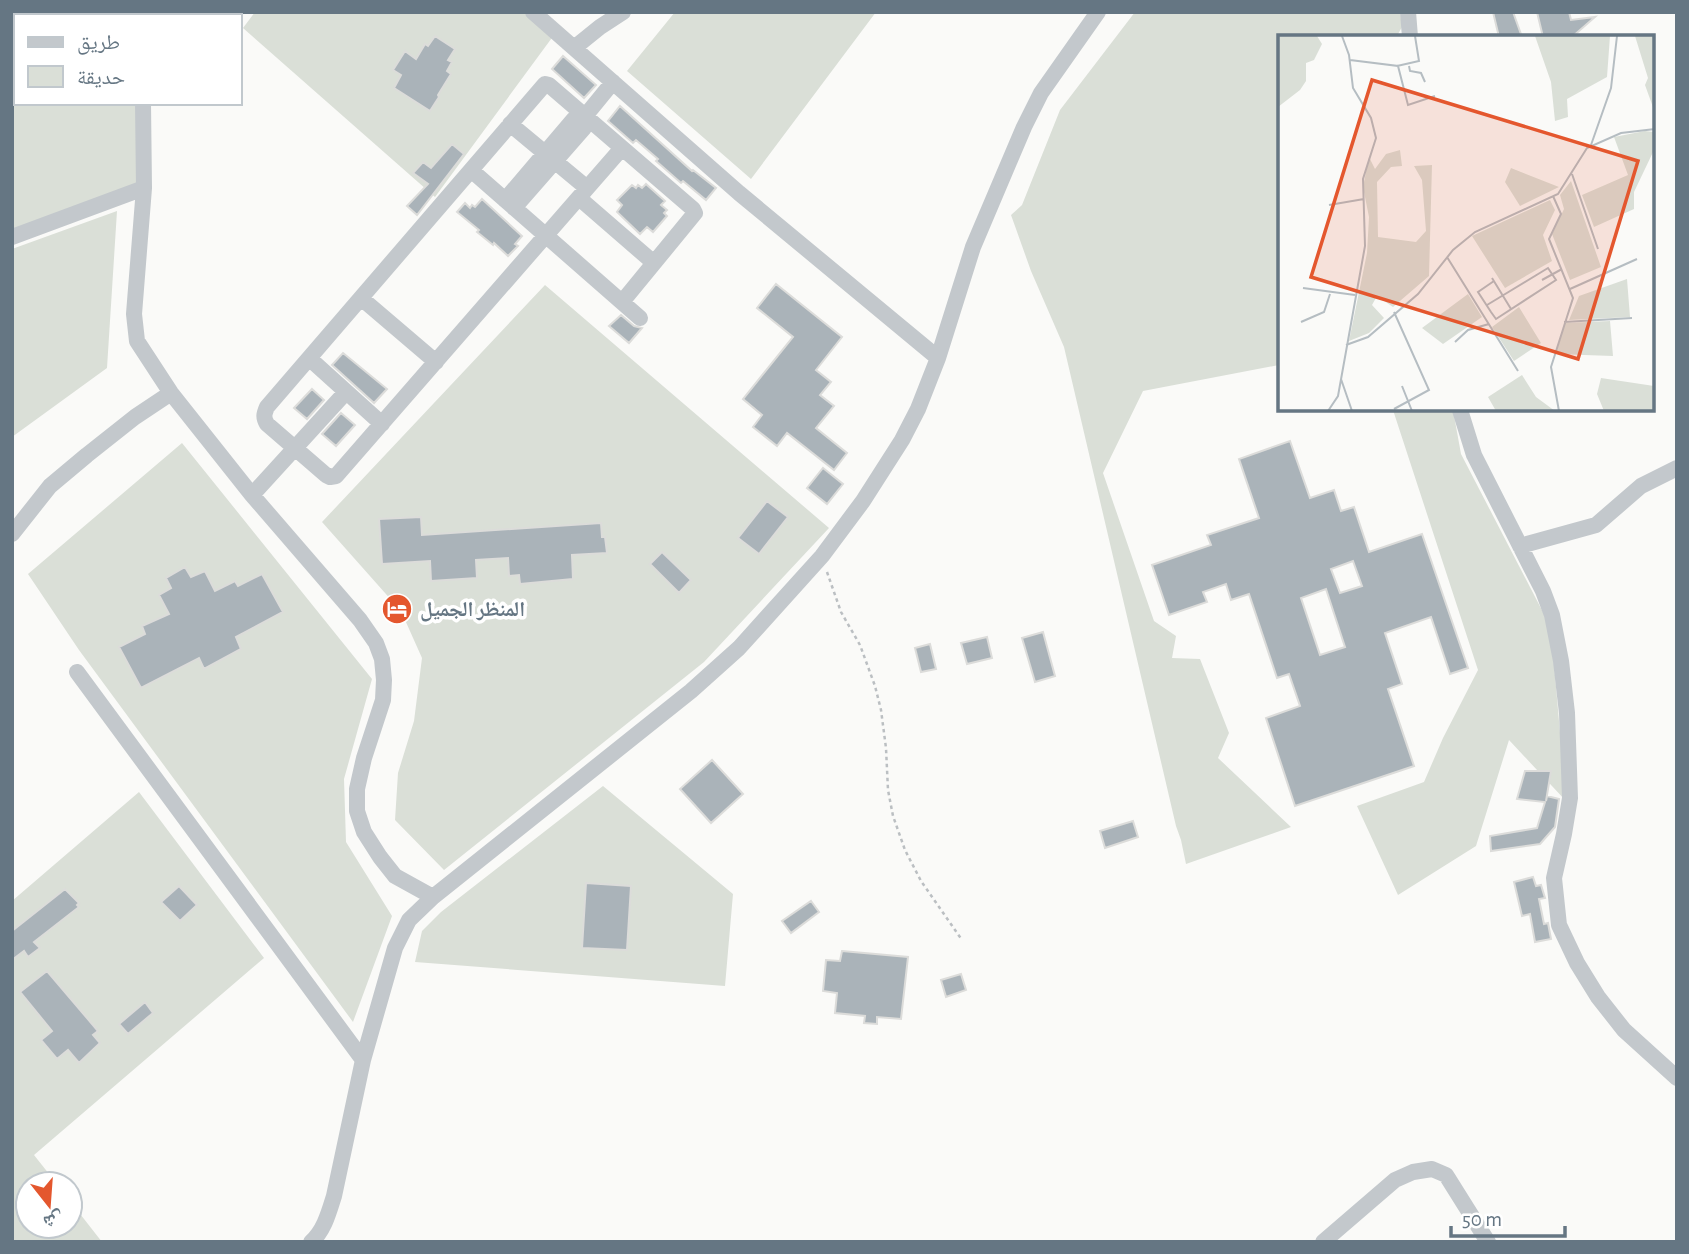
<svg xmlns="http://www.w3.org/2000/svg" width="1689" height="1254" font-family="'Alegreya Sans','Noto Naskh Arabic',sans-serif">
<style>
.green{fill:#dadfd7}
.building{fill:#aab3b9;stroke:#dcdcda;stroke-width:2;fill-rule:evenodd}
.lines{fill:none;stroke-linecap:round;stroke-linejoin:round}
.path{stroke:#bbbfc2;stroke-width:2.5;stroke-dasharray:3.5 3.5;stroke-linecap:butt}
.minor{stroke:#c3c8cc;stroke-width:16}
.labels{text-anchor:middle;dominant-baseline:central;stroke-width:7;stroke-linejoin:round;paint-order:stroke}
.poi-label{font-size:21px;font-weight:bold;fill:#657683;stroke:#fff;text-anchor:start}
.inset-road{fill:none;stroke:#b5bdc2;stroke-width:2}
.view{fill:#e4572e;fill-opacity:0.15;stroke:#e4572e;stroke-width:3.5}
.inset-edge{fill:none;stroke:#657683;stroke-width:3.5}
</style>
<rect width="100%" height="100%" fill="#fafaf8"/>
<path class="green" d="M45,12H135V16H32Z
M255,12H527L554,35L435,197L243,28Z
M675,12H876L751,179L627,71Z
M1135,12H1400L1402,27L1398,34L1399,37H1280L1279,365L1143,391L1103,473L1154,621L1176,636L1172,658L1200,659L1229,733L1218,758L1291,827L1186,864L1181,840L1176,826L1064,347L1031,271L1011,215L1022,205L1060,110Z
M16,20V103H136L138,186L12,232V21Z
M117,211L107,368L12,437V249Z
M545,285L829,528L704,662L444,870L395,820L398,773L414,721L422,658L401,611L322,522Z
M1393,410H1453L1461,454L1546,618L1554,664L1566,801L1509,740L1476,846L1398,895L1357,806L1424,782L1443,738L1478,670Z
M182,443L372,679L344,779L346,842L392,916L353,1022L79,650L28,574Z
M603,786L733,894L725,986L415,962L422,931L441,912Z
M139,792L264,958L34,1155L57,1184H28V1226H70V1201L102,1242H12V901Z"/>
<path class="building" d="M1493,12H1513L1522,37H1499Z
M1537,12H1569L1571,20L1595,17L1572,37H1543Z
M435,36L455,49L448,60L452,62L447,71L451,74L438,95L439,97L430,111L394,88L401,75L393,70L405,51L416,59L425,44L428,46Z
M563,56L596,85L584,98L552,69Z
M620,106L692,171L693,170L716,188L706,200L683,181L681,183L656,161L658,159L636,140L633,143L608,121Z
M452,144L464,154L417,215L407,206L428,184L413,173L423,162L431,168Z
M646,184L665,201L661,205L667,210L664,213L667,216L653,232L647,227L640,234L617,212L622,205L617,200L632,185L636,188L638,185L642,188Z
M482,199L522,236L515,244L518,246L508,256L494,243L493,245L477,232L479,230L457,212L465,203L470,208L472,205L475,207Z
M776,284L842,337L816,370L831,382L820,395L834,406L816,428L847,453L834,470L787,433L777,446L753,427L762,415L743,399L793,337L757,308Z
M621,315L634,326L642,328L629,343L609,326Z
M343,353L387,389L374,403L332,365Z
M312,389L324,400L307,419L294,408Z
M341,413L355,425L336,446L322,434Z
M1290,441L1310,498L1334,490L1341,511L1354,507L1369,552L1422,534L1468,668L1450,674L1431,617L1385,633L1402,684L1388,689L1414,766L1295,806L1266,718L1300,706L1289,674L1277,678L1249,594L1231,600L1226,584L1203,592L1207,602L1169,615L1152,565L1211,545L1207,535L1259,518L1239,459ZM1353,561L1362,586L1340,593L1331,569ZM1326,589L1345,647L1320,655L1301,598Z
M823,468L843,484L827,504L807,488Z
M767,501L788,517L759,554L738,538Z
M421,517L422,535L601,523L602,537H605L607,553L572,555L573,579L520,584L519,575L509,576L508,558L476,560L477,578L431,581L430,561L382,564L379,519Z
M662,552L691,580L679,593L650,564Z
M185,567L191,577L205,571L215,591L235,581L238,586L262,574L283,612L236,637L241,649L204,669L199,658L141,688L119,647L145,634L142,626L169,614L159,595L171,588L166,578Z
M1043,632L1055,676L1035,682L1022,638Z
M987,637L992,658L967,664L961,643Z
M930,644L936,669L921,672L915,648Z
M712,760L743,794L711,823L680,789Z
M1525,771H1551L1546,801L1547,796L1559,799L1555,827L1540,844L1491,851L1490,836L1537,828L1545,802L1517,799Z
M1133,821L1138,837L1105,848L1100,831Z
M1533,877L1536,886L1541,885L1545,898L1539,899L1544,924L1548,923L1551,939L1535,942L1530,914L1522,916L1514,882Z
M586,883L631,886L627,950L582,948Z
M179,886L197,905L180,921L161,902Z
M65,889L79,903L77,905L79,907L34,942L40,948L28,957L24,951L12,960V931Z
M811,901L819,912L791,933L782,921Z
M842,951L908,957L901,1019L877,1017V1024L864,1023L865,1016L835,1013L837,993L823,991L826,960L840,961Z
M47,971L98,1031L93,1035L100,1043L79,1063L68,1050L57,1059L41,1040L52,1031L20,992Z
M961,974L966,990L946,997L941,980Z
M145,1002L153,1013L128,1034L119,1024Z"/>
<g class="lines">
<path class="path" d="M827,572L841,612L860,645L875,686L881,710L886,748L888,790L893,816L905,850L921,881L962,940"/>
<path class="minor" d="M143,12V16
M533,12L739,193L938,358
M1408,12L1410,37
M574,48L600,27L623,12
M143,103L144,188L134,314L137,341L171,393L252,495L360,620L376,643L382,659L384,680L383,700L364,758L357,789V811L364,832L380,857L395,876L433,897
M510,124L587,188
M471,170L640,318
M579,198L654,263
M505,200L574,119L586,115
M514,208L584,128L586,115L613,82
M12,237L144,188
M361,298L436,362
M622,302L695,213L693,209L549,85L545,84L267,407C264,414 263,417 267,424L326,475L330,477L336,476L622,148
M310,359L382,424
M1460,410L1474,455L1543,591L1552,615L1561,661L1567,713L1570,798L1564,834L1554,878L1559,925L1577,963L1598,997L1624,1030L1677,1078
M252,495L346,392
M12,534L50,486L87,455L135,417L171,393
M1520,546L1596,525L1641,486L1677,468
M77,672L363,1060
M311,1242C324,1231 329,1212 334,1196L363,1060L395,948L409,920L433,897L691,691L739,648L822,556L863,501L902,440L918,409L938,358L973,247L1024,127L1041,93L1098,12
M1323,1242L1395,1180L1413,1172L1432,1169L1446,1175L1488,1242"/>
</g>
<defs>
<g id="hotel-disc" transform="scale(1.575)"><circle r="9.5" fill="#e4572e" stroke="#fff"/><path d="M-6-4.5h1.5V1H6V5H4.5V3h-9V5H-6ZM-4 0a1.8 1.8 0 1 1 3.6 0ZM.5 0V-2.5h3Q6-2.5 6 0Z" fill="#fff"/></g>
</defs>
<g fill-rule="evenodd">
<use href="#hotel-disc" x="397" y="609"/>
</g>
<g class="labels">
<g class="poi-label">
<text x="420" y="609">المنظر الجميل</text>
</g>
</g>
<g transform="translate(1278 35)">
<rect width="376" height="376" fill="#fafaf8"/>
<path d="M0,1H39L44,9L36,25L28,28V46L22,55L0,72ZM257,1H332L329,42L289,64L290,82L277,86L273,47ZM357,1H376V75L367,50L370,43ZM367,96L376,97V115L356,157V174L316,192L304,160L350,140L336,102ZM122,115L124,131L113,132L99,147L100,202L138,207L148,196L144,145L136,131L154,130L151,241L115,272L99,261L94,270L106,283L91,298L71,306L89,218L91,182L85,152L91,122L97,134L108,119ZM233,133L281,152L242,171L227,147ZM293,146L323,232L292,245L274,199L286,174L282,160ZM272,165L277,175L265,200L274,226L227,253L194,201ZM349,244L352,282L291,285L301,261ZM190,259L204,282L165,309L144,293ZM241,272L263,308L236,326L214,292ZM332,286L335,321L278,319L287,288ZM244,340L258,362L277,376H218L210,362ZM323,343L376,351V376H326L319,359Z" fill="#dadfd7"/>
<path class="inset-road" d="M72,25L120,31L130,70L157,61M119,31L141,26L137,1M131,31L132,36L143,38L147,47M313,110L333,53L339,1M294,139L320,214M275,161L283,179L271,204L295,263L273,332L281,376M51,170L86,164M169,222L240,336M214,243L233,274M264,245L284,234M25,253L77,260M292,254L359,224M209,270L270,233L278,245L218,284L213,277L200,257L216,246M23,287L46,277L52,259M286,287L354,283M177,307L190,295L211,289M68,310L90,302L140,259L175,215L197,197L280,159L309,113L343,98L377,94M63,344L74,376M124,351L134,376M116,374L151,355L116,277M50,376L60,361L87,211L85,144L98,103L93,83L75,53L71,20L64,1"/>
<path class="view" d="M94,45L360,126L300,324L33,242Z"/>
<rect width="376" height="376" class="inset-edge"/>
</g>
<rect width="1689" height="1254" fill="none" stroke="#657683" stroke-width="28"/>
<rect x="14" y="14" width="228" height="91" fill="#ffffff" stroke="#c1c8cd" stroke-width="2"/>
<rect x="28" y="37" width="35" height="10" fill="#c3c8cc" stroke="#c1c8cd" stroke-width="2"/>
<text x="77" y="49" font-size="21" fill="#657683">طريق</text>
<rect x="28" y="66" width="35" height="21" fill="#dadfd7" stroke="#c1c8cd" stroke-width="2"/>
<text x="77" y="84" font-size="21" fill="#657683">حديقة</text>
<g transform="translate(49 1205) rotate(163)"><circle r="33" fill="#ffffff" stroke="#c1c8cd" stroke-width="2"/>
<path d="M0-5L12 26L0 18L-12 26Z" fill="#e4572e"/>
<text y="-10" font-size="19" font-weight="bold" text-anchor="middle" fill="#657683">ش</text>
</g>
<path d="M1451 1226v10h114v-10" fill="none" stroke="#657683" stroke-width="3.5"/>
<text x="1462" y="1226" font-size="21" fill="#657683" stroke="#ffffff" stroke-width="5" paint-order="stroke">50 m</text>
</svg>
